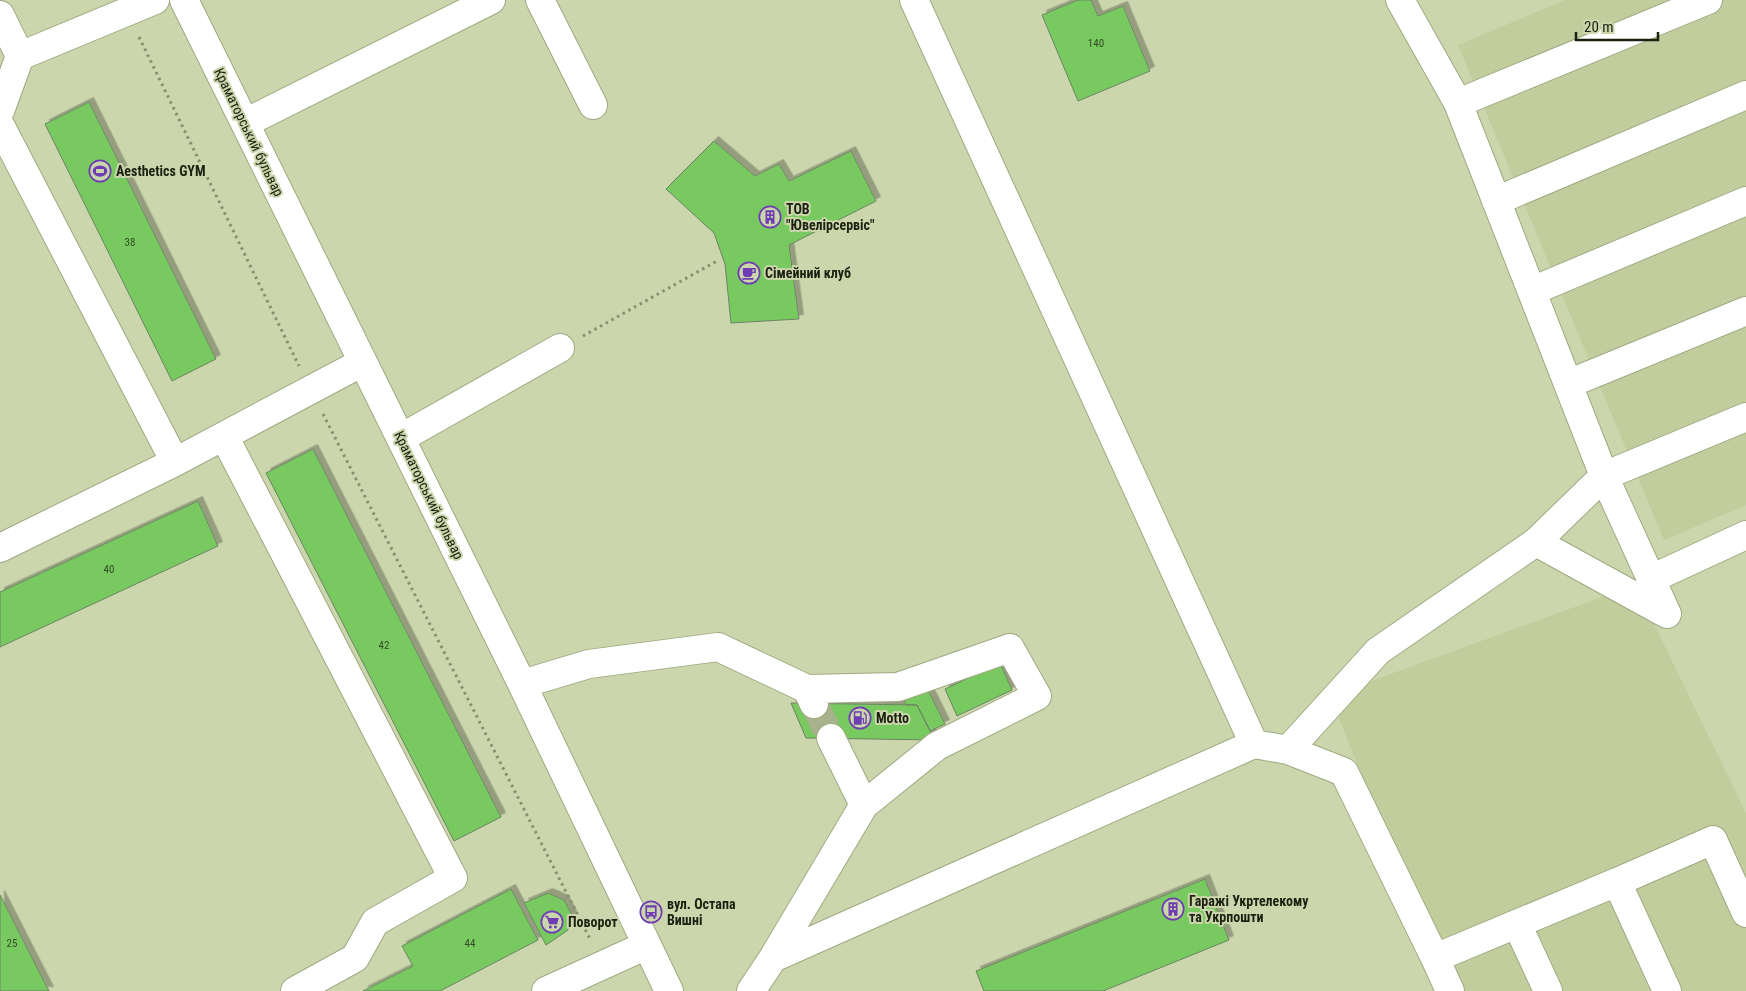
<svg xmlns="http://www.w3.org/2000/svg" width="1746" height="991" font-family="'Roboto Condensed',sans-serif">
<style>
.built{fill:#c1cd9c}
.building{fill:#78ca60;stroke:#6b8464;filter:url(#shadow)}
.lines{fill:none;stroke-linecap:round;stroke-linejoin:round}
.minor-tunnel{stroke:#a8b28d;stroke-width:28;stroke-dasharray:28 14;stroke-linecap:butt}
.minor-casing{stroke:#a0a981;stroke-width:30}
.path{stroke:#878f6f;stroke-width:3;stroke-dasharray:2.5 4;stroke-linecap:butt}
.minor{stroke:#fff;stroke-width:28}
.labels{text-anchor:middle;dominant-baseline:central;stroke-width:4;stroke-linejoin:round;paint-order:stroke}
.number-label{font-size:11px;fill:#334a24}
.street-label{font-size:14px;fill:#1c2010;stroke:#cbd6ac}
.poi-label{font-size:14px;font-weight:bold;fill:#1c2010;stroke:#cbd6ac;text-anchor:start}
</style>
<defs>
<filter id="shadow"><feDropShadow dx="4.5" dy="-4.5" stdDeviation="0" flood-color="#0004"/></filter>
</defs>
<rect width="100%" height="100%" fill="#cbd6ac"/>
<path class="built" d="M1565,0H1746V505L1664,540L1458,45Z
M1635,585L1746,813V991H1445L1435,958L1330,696Z"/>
<path class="building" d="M1078,0H1091L1098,16L1123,6L1150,71L1078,101L1042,15Z
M89,102L216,359L172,381L45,124Z
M714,141L755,176L779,164L789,181L851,151L876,201L789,245L799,319L731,323L725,264L714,233L666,189Z
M313,449L501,817L454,841L266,473Z
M198,501L218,546L0,647V592Z
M1000,663L1012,690L957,716L945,689Z
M926,686L945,724L930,731L917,705H906L903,697Z
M791,703L917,705L935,740L806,738Z
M1205,879L1229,940L1103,991H984L976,971Z
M511,889L538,940L440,991H363L413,966L402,946Z
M548,893L564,900L572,915L568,930L546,945L524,903Z
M0,895L49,991H0Z"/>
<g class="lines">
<path class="minor-tunnel" d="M814,704L831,738"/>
<g class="minor-casing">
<path id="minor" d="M184,0L522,684L669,991
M540,0L593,105
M914,0L1254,744
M0,15L20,56L155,0
M1458,103L1708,0
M0,111L20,56
M245,123L491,0
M0,125L175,462L363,362
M1496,201L1746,95
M1532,291L1746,201
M1568,384L1746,311
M224,436L453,878L375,922L355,958L295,991
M401,438L560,348
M1536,542L1604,476L1746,417
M0,548L175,462
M1651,579L1746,535
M522,684L589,664L718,647L807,689L814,704
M807,689L898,687L1010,648L1037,696L937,746L864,805
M1288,750L1378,651L1536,542L1667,614L1604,476L1458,103L1400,0
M1617,882L1713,840L1746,913
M1517,924L1548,991
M773,958L1254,744L1288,750L1344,772L1435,958L1617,882L1667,991
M1435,958L1450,991
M546,991L647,945
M751,991L773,958L864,805L831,738"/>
</g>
<path class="path" d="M139,37L299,366
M583,336L717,261
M323,414L591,941"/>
<use href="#minor" class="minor"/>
</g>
<defs>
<g id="stadium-ring" transform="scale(1.125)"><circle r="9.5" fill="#cbd6ac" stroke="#6e3cb3" stroke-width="1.5"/><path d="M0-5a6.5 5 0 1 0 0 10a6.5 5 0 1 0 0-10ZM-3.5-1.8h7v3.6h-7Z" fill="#6e3cb3"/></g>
<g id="building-ring" transform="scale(1.125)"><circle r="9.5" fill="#cbd6ac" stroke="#6e3cb3" stroke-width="1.5"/><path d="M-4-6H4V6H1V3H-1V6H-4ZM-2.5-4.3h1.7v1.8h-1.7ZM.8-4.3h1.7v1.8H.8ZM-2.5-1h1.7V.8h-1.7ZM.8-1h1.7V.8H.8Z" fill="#6e3cb3"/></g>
<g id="cafe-ring" transform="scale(1.125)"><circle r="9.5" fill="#cbd6ac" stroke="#6e3cb3" stroke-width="1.5"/><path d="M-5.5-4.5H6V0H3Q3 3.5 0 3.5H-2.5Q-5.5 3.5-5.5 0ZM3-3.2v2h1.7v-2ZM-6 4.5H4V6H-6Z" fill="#6e3cb3"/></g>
<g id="fuel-ring" transform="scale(1.125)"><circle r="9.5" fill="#cbd6ac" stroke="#6e3cb3" stroke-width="1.5"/><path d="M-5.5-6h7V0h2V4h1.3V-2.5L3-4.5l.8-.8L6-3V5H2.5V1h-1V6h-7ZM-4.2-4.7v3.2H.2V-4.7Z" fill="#6e3cb3"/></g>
<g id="bus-ring" transform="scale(1.125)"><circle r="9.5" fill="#cbd6ac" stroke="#6e3cb3" stroke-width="1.5"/><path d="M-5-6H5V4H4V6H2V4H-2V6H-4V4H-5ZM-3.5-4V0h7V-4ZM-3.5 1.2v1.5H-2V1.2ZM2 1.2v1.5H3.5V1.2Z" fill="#6e3cb3"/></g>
<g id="supermarket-ring" transform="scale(1.125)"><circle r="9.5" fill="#cbd6ac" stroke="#6e3cb3" stroke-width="1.5"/><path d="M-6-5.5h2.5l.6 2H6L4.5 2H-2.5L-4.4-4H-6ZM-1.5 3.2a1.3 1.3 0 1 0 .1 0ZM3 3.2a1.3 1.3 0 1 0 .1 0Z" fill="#6e3cb3"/></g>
</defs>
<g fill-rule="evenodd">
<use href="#stadium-ring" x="100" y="171"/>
<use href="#building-ring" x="770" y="217"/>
<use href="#cafe-ring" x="749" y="273"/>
<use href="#fuel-ring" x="860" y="718"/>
<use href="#building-ring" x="1173" y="909"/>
<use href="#bus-ring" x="651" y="912"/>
<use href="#supermarket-ring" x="552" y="922"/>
</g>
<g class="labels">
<g class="number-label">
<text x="1096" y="43">140</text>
<text x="130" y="242">38</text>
<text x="109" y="569">40</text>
<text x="384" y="645">42</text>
<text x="12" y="943">25</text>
<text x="470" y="943">44</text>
</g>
<g class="street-label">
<text transform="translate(249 132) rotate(64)">Краматорський бульвар</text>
<text transform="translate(429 495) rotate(64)">Краматорський бульвар</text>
</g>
<g class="poi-label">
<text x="116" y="171">Aesthetics GYM</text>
<text x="786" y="209">ТОВ<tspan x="786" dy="16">"Ювелірсервіс"</tspan></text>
<text x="765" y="273">Сімейний клуб</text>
<text x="876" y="718">Motto</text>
<text x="1189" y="901">Гаражі Укртелекому<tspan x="1189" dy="16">та Укрпошти</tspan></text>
<text x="667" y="904">вул. Остапа<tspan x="667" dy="16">Вишні</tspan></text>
<text x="568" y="922">Поворот</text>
</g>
</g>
<path d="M1576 32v8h82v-8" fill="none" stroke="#1c2010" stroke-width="2.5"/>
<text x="1584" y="32" font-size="15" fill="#1c2010" stroke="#cbd6ac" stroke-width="4" paint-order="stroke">20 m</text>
</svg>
